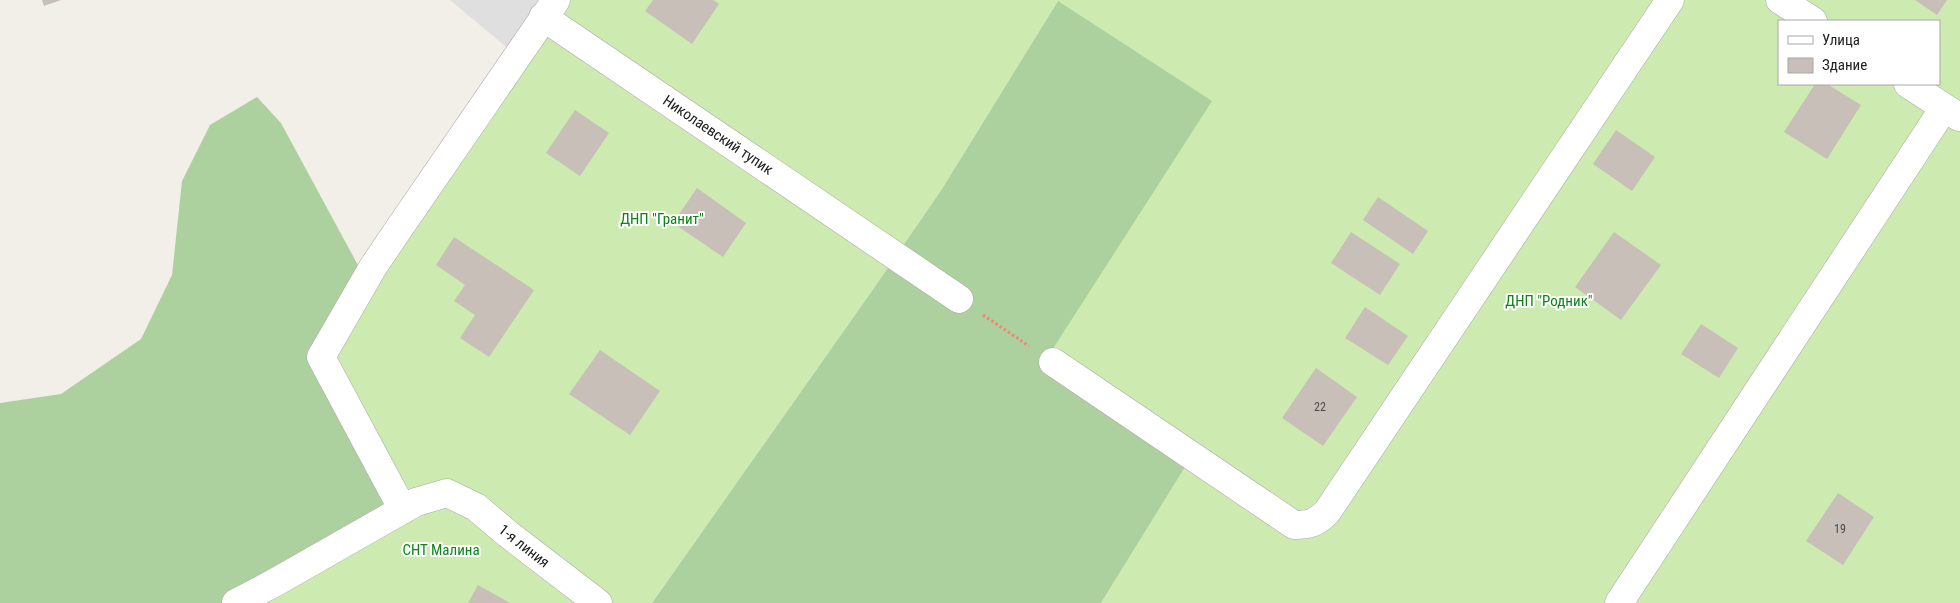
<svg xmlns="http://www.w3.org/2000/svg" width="1960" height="603" font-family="'Roboto Condensed',sans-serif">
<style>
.residential{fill:#e0dfdf}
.grass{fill:#cdebb0;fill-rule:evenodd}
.forest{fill:#add19e}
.building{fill:#c7bfb8}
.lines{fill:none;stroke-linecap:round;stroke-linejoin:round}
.minor-casing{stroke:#a9a9a9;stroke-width:29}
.path{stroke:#fa8072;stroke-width:3;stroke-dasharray:2.5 2.5;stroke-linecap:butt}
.minor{stroke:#fff;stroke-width:28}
.labels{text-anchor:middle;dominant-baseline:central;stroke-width:4;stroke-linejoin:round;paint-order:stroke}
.number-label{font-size:12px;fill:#4b4948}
.street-label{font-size:15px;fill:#222;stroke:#fff}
.park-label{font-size:15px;fill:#0c8416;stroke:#fff}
</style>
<rect width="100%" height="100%" fill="#f2efe9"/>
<path class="residential" d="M450,0H556L517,56Z"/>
<path class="grass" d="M556,0H1960V603H1101L1190,459L1047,358L1058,1L942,189L874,288L652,603H235L321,357ZM1779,21H1939V84H1779Z"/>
<path class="forest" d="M1058,1L1212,101L1047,358L1190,459L1101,603H652L874,288L942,189Z
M257,97L281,123L366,280L321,357L400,510L235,603H0V403L61,394L141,339L172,275L182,181L210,125Z"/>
<path class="building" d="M42,0H61L44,6Z
M653,0H713L719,4L692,44L645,11Z
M1915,0H1947L1937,15Z
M1815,84H1827L1861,105L1827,159L1784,132Z
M575,110L609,133L580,176L546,153Z
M1616,130L1655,157L1632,191L1593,164Z
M697,188L746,223L723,257L673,223Z
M1378,197L1428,231L1413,254L1363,220Z
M1351,232L1400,264L1380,295L1331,263Z
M1614,232L1661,265L1621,320L1575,287Z
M454,237L534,290L489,357L460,338L475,315L454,301L465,285L436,265Z
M1365,307L1408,336L1388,365L1345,338Z
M1701,324L1738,348L1719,378L1681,354Z
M600,350L660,391L630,435L569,394Z
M1316,368L1357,397L1323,446L1282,418Z
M1838,493L1874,517L1843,565L1806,541Z
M478,585L510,603H468Z"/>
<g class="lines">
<g class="minor-casing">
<path id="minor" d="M1780,0L1813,21
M543,17L959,299
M1908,84L1959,117
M1053,362L1294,525C1309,525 1316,523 1327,512L1670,0
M403,510L321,357L373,267L398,230L556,0
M236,603L274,583L416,502L447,493L476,507L508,534L598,603
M1619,603L1944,108"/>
</g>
<path class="path" d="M983,315L1029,346"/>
<use href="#minor" class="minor"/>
</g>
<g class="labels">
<g class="number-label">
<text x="1320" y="407">22</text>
<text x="1840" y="529">19</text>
</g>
<g class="street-label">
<text transform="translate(718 135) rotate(34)">Николаевский тупик</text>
<text transform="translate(524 546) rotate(38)">1-я линия</text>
</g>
<g class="park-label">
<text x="662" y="219">ДНП "Гранит"</text>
<text x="1549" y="301">ДНП "Родник"</text>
<text x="441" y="550">СНТ Малина</text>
</g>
</g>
<rect x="1778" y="20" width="162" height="65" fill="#ffffff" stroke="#a7a7a7"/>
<rect x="1788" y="36" width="25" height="8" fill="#ffffff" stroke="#a7a7a7"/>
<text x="1822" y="45" font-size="15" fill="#222222">Улица</text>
<rect x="1788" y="58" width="25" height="15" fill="#c7bfb8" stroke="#a7a7a7"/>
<text x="1822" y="70" font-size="15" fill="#222222">Здание</text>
</svg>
